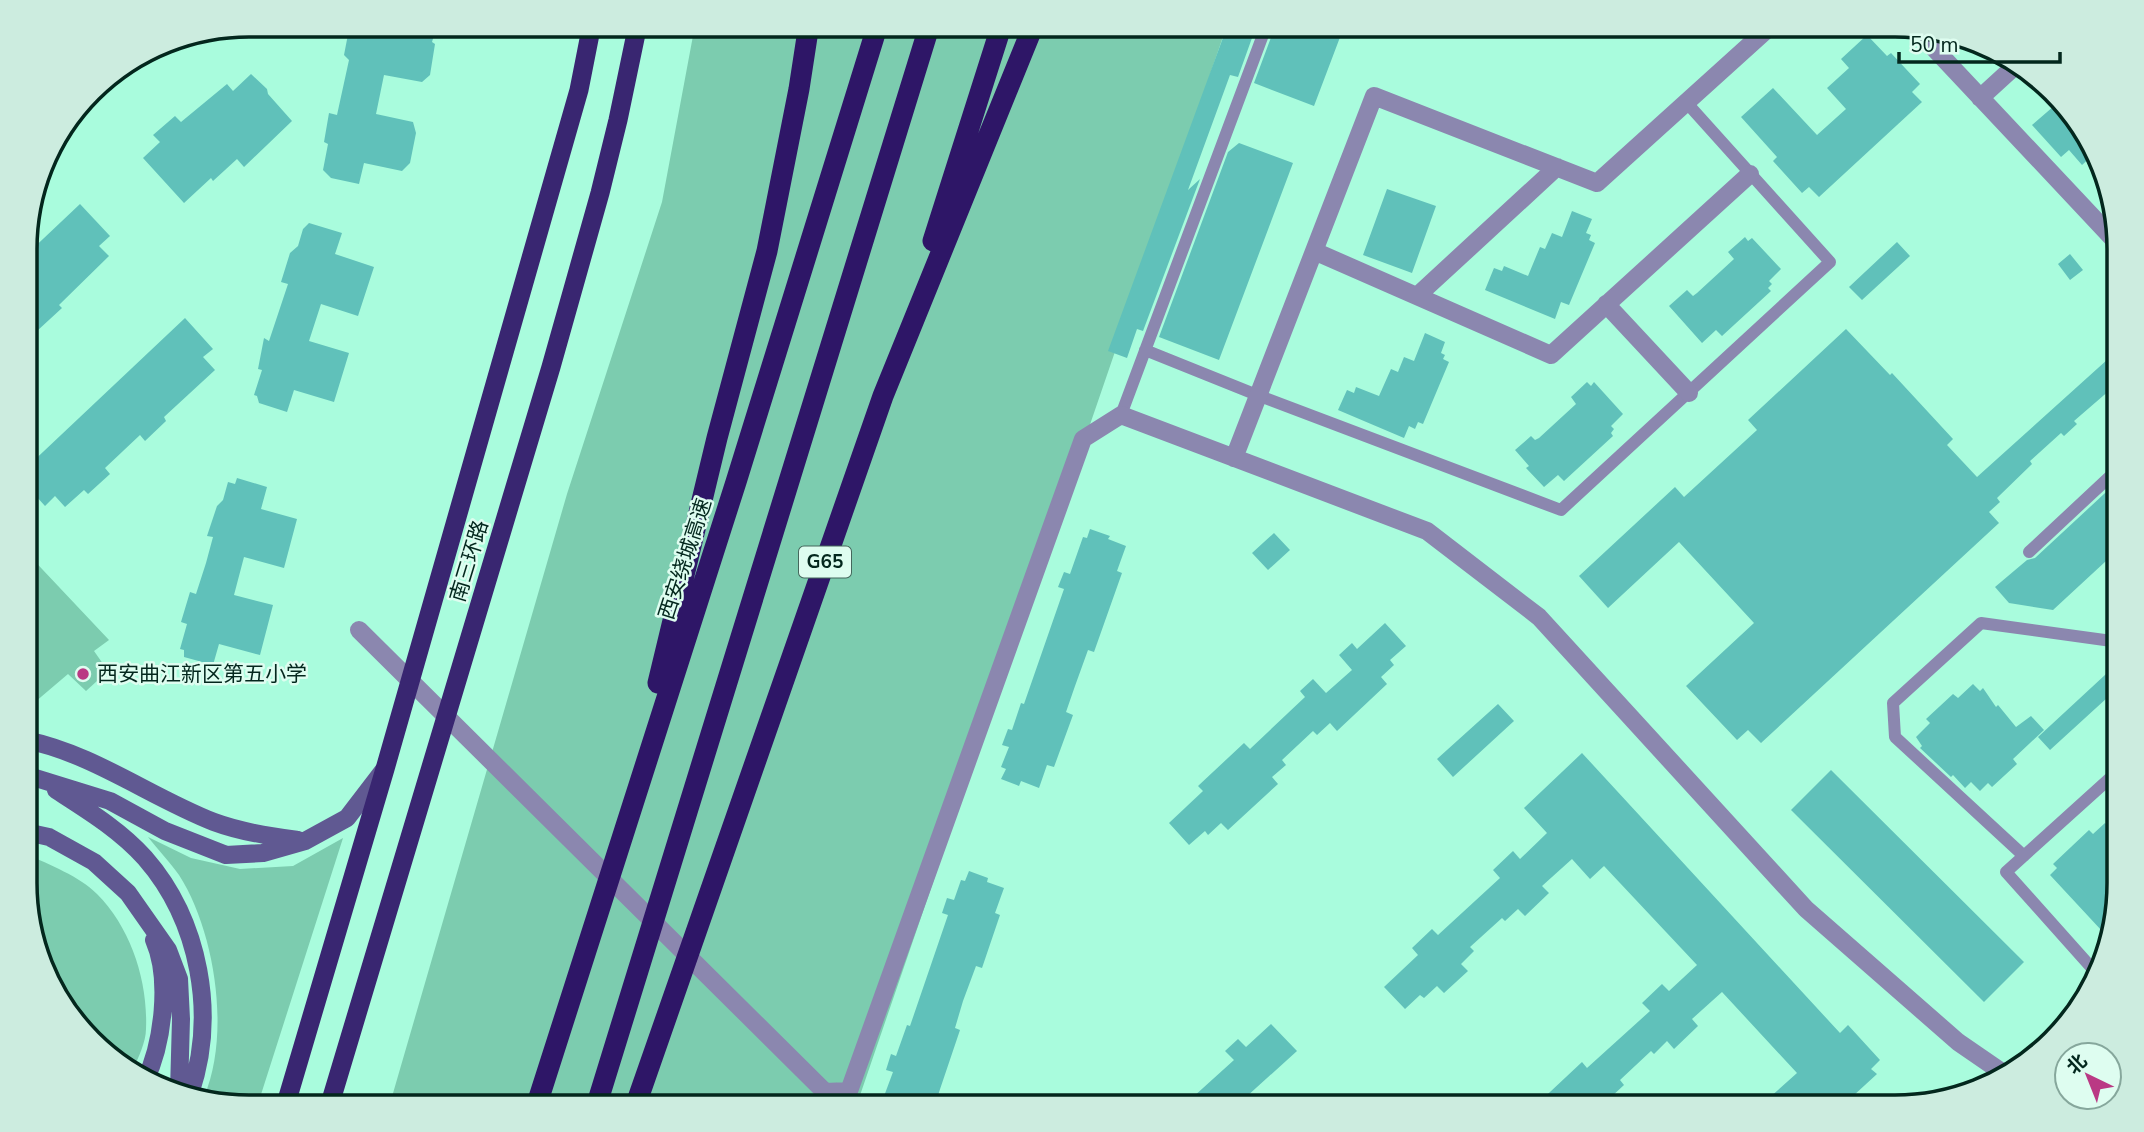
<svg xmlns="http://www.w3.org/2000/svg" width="2144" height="1132" font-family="'Nunito Sans','Noto Sans SC',sans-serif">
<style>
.green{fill:#7cccaf}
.building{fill:#60c1ba}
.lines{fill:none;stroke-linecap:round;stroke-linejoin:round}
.service{stroke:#8b87af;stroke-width:12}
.minor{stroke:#8b87af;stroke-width:18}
.secondary{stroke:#605992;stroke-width:18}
.trunk{stroke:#392671;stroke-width:19}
.motorway{stroke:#2e1667;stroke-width:21}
.poi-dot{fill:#ba3984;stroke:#defdf0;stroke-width:2.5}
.labels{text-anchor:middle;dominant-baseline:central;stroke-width:5;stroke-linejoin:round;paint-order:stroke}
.shield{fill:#defdf0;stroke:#45675c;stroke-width:2}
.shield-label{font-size:19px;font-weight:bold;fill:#03271d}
.street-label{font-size:21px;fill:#03271d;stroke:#defdf0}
.poi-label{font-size:21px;fill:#03271d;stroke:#defdf0;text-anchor:start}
.rim{fill:none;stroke:#03271d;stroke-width:3.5}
</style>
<rect width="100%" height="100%" fill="#a9fcdd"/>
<path class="green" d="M695,25H1227L856,1107H389L567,494L662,202Z
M26,552L109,640L94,651L108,671L86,691L68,674L28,708L26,706Z
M148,837L191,858L240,869L293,866L343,838L257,1107L204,1097C231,1034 215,931 179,875C170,862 158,850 148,837Z
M26,854C50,865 79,876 97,894C131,928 148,981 146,1029C146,1042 138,1058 133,1070L62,1008L26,913Z"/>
<path class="building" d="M350,24H397L396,27L434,35L432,42L435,44L430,75L422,82L384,75L376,114L413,122L416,133L410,163L402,171L364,163L359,184L331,178L323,170L328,144L324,142L329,113L337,115L349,60L344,55Z
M1228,24H1257L1238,77L1230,75L1188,190L1200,179L1143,331L1137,329L1127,358L1108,351Z
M1276,24H1345L1314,106L1254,83Z
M1867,35L1887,56L1891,53L1920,84L1912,92L1922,102L1819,197L1809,187L1802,193L1773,161L1777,157L1741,117L1773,88L1817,135L1846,109L1827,88L1849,68L1841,59Z
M251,74L267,89L268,94L292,121L244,167L237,159L213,181L211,178L184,203L143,158L160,142L153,135L175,116L181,122L227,84L233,91Z
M2054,106L2067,121L2073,116L2082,124L2093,155L2082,165L2069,150L2061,157L2032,125Z
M1239,143L1293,163L1219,360L1159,337L1228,152Z
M1387,189L1436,206L1412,273L1363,255Z
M80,204L110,236L99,246L109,256L59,305L62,308L25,342V256Z
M1572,211L1592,219L1586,233L1591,235L1589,240L1595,243L1569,305L1561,302L1555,319L1485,290L1494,268L1502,271L1504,266L1528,276L1540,247L1545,249L1552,233L1562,237Z
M309,223L342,233L335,254L374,267L358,316L321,304L309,341L349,353L334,402L294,390L287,412L259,403L257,396L254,395L262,370L258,369L264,338L269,341L288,284L281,282L290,253L298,246L303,229Z
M1745,237L1748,241L1752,238L1781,269L1769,281L1772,284L1768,288L1771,291L1722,336L1716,330L1702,343L1669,306L1687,290L1693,296L1697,293L1734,259L1728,252Z
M1897,242L1910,256L1862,300L1849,287Z
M2070,254L2083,270L2070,280L2058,264Z
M185,318L213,349L203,357L215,370L164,417L166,421L145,441L140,435L105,468L110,474L88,494L84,490L65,507L55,496L45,506L26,485V468Z
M1846,329L1890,375L1892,373L1953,439L1947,445L1977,477L2118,350V383L2074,421L2077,424L2064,436L2061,433L2030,461L2032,464L1997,498L2000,502L1989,512L1999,523L1761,743L1748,730L1737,740L1686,686L1754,623L1679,542L1608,608L1579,576L1675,487L1684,497L1757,430L1748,420Z
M1425,333L1445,342L1441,353L1445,355L1443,359L1449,362L1423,424L1418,422L1415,429L1409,426L1404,438L1338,410L1347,390L1354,393L1356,387L1379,396L1391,369L1398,372L1404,357L1414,361Z
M1587,382L1591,386L1594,382L1623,414L1611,426L1614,429L1611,433L1613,436L1564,481L1558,475L1544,487L1526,468L1529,466L1515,450L1531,436L1535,440L1539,438L1576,404L1571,397Z
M237,478L267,487L261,509L297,519L284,568L244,557L234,595L273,605L260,655L219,644L213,665L184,657V650L180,649L187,624L181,622L190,592L196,594L206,563L213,537L207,536L217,506L223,500L228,482L235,484Z
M2118,481L2119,549L2053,610L2009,603L1995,587L2027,560L2035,558Z
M1090,529L1110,536L1108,539L1126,546L1117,571L1122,573L1094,652L1088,650L1075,686L1066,712L1073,715L1054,767L1047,765L1039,788L1021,781L1019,786L1001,779L1006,769L1001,767L1009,747L1002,745L1008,729L1012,730L1021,703L1024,704L1064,589L1058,587L1064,572L1070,574L1083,537L1087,538Z
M1274,533L1290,550L1268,570L1252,553Z
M1385,623L1406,646L1390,660L1394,665L1381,677L1387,684L1337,731L1330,723L1317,735L1313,731L1282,760L1286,765L1272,777L1278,784L1228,830L1221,823L1208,835L1205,831L1189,845L1169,823L1203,791L1198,786L1244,743L1250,749L1305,697L1300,691L1313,679L1326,693L1352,670L1339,655L1352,643L1357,649Z
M2119,662V687L2050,750L2038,737Z
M1973,684L1980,691L1983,688L1996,707L1998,705L2016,727L2031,716L2044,730L2013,759L2017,764L1992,787L1988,783L1980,791L1971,782L1965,788L1953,775L1951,777L1920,748L1922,746L1916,737L1930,723L1926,719L1953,694L1958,698Z
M1498,704L1514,721L1453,777L1437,759Z
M1582,753L1840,1033L1848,1025L1880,1060L1871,1069L1877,1074L1841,1107H1759L1797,1073L1722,992L1692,1019L1698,1026L1674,1049L1667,1041L1654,1054L1651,1051L1620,1080L1624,1085L1611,1097L1620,1107H1534L1582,1062L1587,1068L1650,1011L1642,1003L1662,984L1669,991L1697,965L1604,866L1590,879L1572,859L1542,886L1549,893L1525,916L1518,909L1505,921L1502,918L1470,947L1474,951L1461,964L1468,971L1444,993L1437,986L1424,998L1420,995L1405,1009L1384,987L1418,955L1412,948L1432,929L1438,935L1500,878L1493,870L1513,851L1520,859L1547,833L1524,808Z
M1831,770L2024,962L1984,1002L1791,810Z
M2105,823L2119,839V884L2110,924L2102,931L2050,875L2057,868L2053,864L2089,830L2093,834Z
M969,871L988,878L987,882L1004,888L995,913L1000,915L982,968L976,966L963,1001L955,1028L960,1030L934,1107H880L893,1072L886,1070L891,1054L896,1056L907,1025L910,1026L948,915L942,913L947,898L954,900L961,880L965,881Z
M1271,1024L1297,1051L1235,1107H1182L1234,1060L1225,1051L1238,1039L1246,1047Z"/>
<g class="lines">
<path class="service" d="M1145,350L1257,395L1561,510L1830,262L1686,102
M1121,415L1267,24
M2029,552L2118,469
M2024,856L1895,737L1893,703L1981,623L2119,642
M2098,975L2006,872L2119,770"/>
<path class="minor" d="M1916,29L2118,244
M1980,98L2015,66
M1314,251L1551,355L1750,174
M1417,296L1557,167
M1606,304L1689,393
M1234,458L1374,96L1597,183L1773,24
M359,630L825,1092L849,1091L1083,439L1121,415L1427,531L1539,617L1806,909L1958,1042L2006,1075"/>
<path class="secondary" d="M26,740C94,754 150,797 214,822C241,832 270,836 298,840
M26,775L110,801L165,831L226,855L263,853L305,841L347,818L383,771
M56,790C87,810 120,830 145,858C200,921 217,1015 190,1094
M26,832L49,837L94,862L128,893L168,950L179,979L181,1019L179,1091
M145,1081C163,1043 171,979 154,940"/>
<path class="trunk" d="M285,1107L385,769L579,90L592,24
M329,1107L551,367L600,193L618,120L638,24"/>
<path class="motorway" d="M933,241L1002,24
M658,683L717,438L767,251L799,89L809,24
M536,1107L736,482L878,24
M596,1107L930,24
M635,1107L883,396L1034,24"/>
</g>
<circle class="poi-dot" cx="83" cy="674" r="7"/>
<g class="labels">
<rect class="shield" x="799" y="546.5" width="52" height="31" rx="5"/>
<g class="shield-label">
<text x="825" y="562">G65</text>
</g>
<g class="street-label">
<text transform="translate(685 559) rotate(-72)">西安绕城高速</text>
<text transform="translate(469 561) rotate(-73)">南三环路</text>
</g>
<g class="poi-label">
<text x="97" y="674">西安曲江新区第五小学</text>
</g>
</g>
<path d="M0 0H2144V1132H0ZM249 37H1895A212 212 0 0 1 2107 249V883A212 212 0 0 1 1895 1095H249A212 212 0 0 1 37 883V249A212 212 0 0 1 249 37Z" fill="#ccecdf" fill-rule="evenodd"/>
<path class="rim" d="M249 37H1895A212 212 0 0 1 2107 249V883A212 212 0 0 1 1895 1095H249A212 212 0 0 1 37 883V249A212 212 0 0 1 249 37Z"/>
<g transform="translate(2088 1076) rotate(317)"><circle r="33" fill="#defdf0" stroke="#86a79c" stroke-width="2"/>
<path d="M0-5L12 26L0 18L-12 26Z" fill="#ba3984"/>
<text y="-10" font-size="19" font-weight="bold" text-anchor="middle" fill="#03271d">北</text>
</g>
<path d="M1899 52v10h161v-10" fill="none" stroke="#03271d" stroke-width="3.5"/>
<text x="1910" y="52" font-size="21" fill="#03271d" stroke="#defdf0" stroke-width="5" paint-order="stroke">50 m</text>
</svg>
